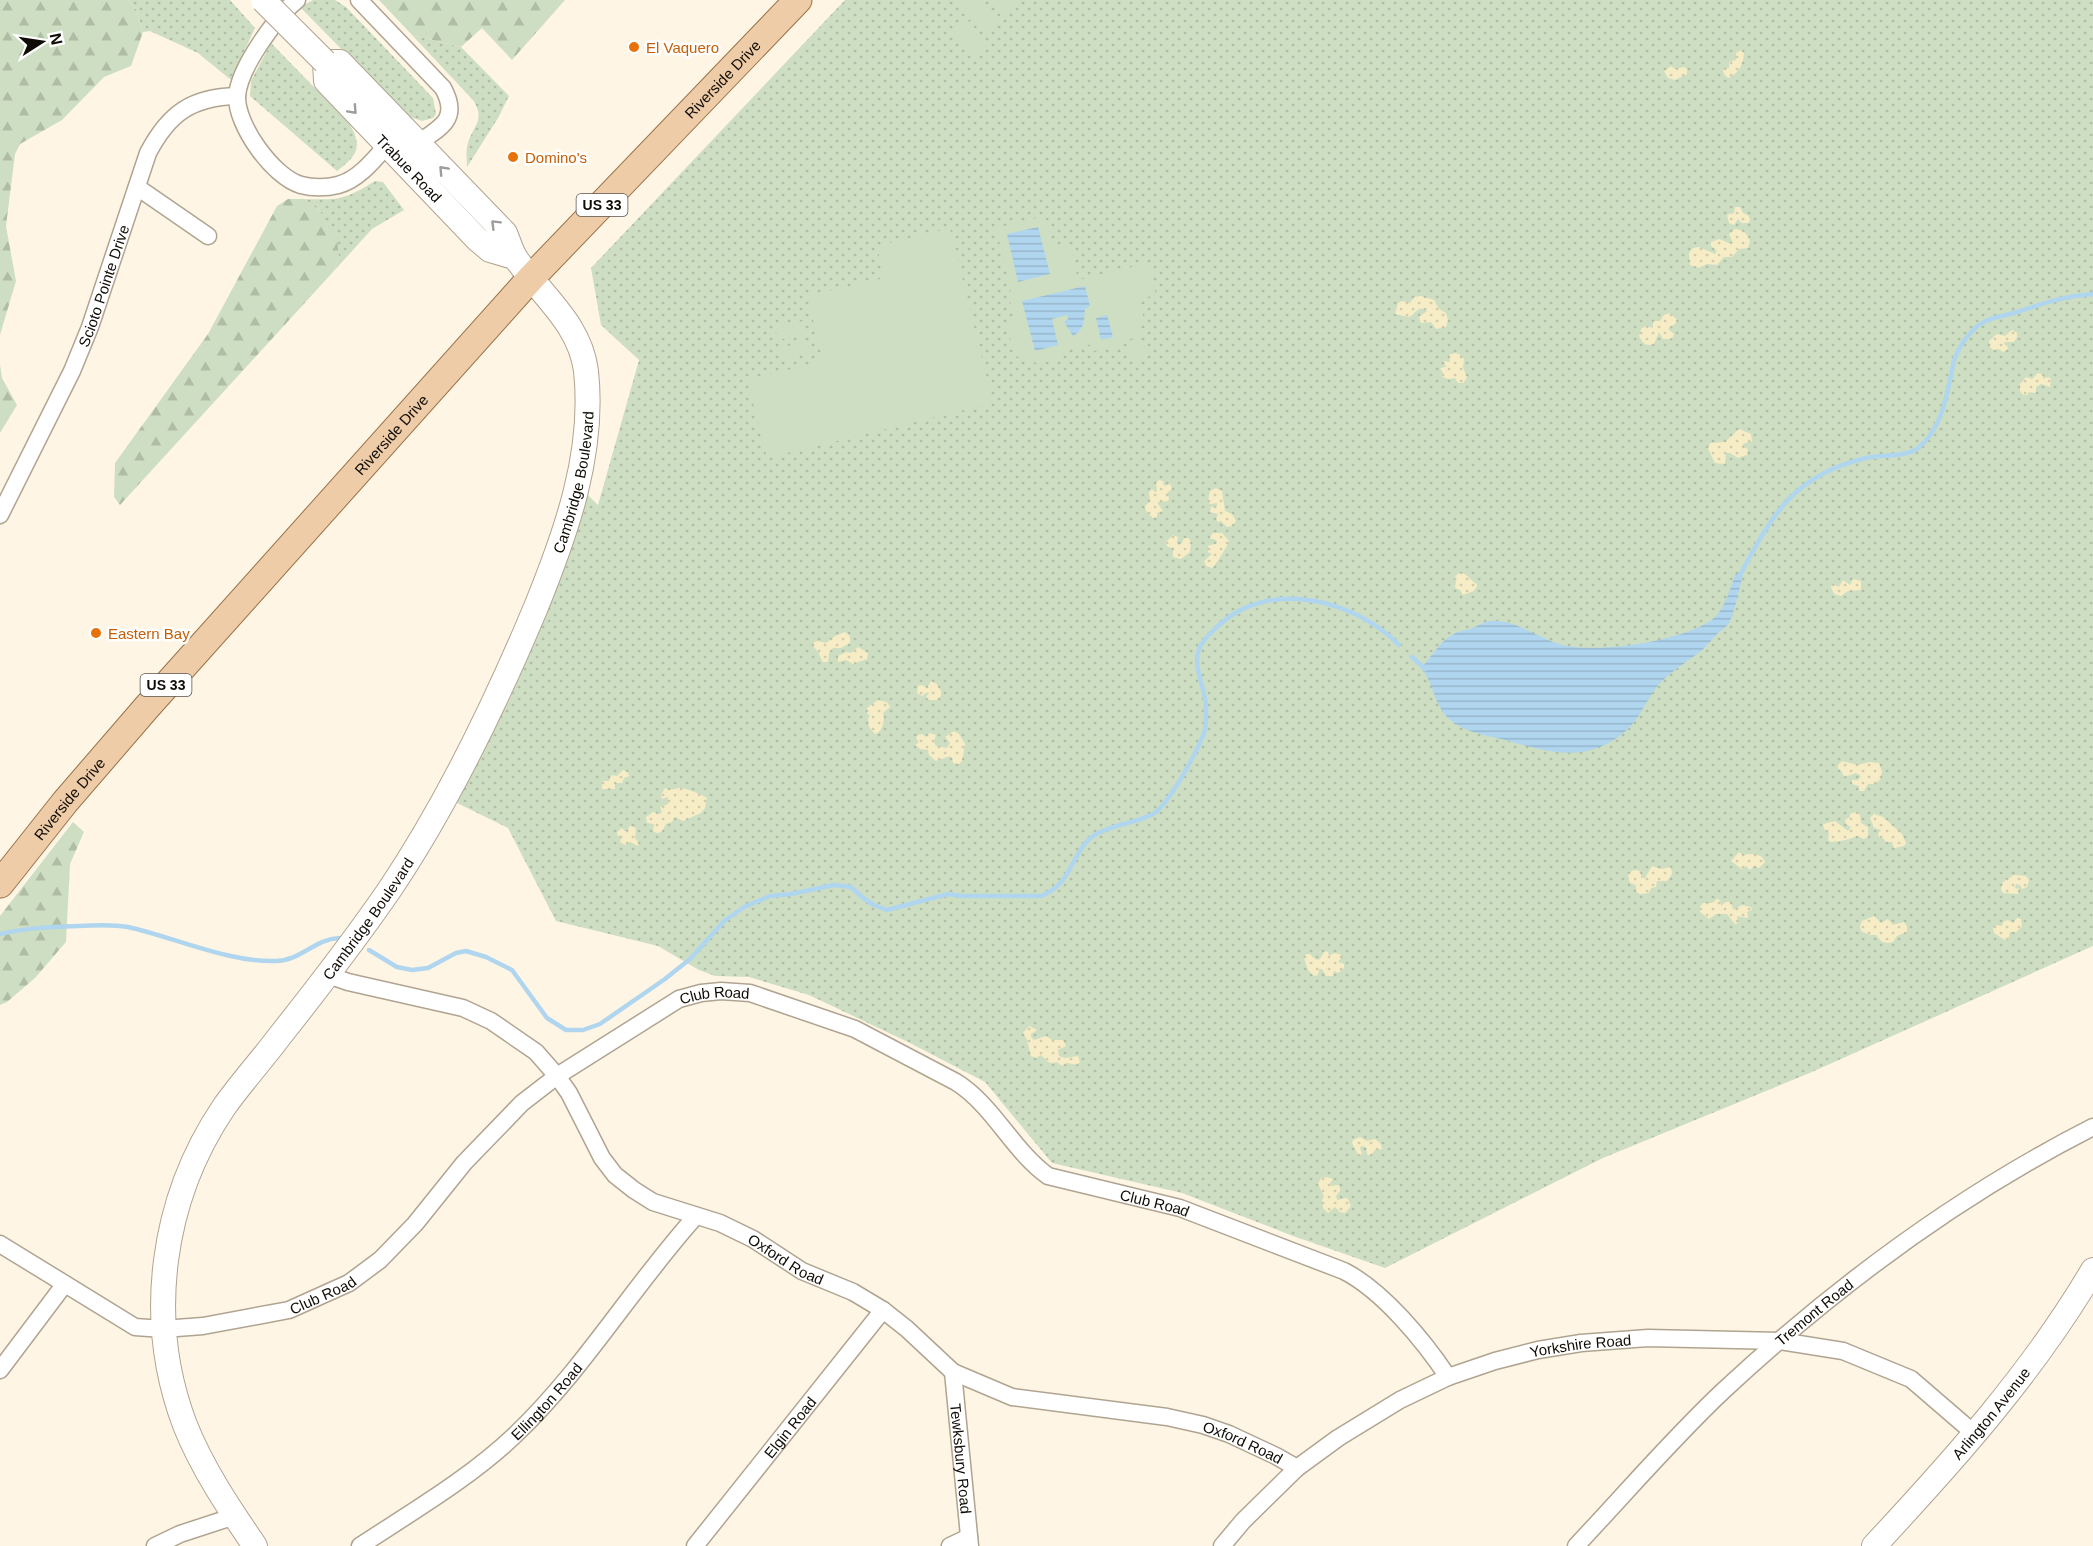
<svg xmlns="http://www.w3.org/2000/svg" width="2093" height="1546" font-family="Helvetica,sans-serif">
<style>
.grass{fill:url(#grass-dots)}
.forest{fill:url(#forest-firs)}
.sand{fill:url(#sand-dots)}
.park{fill:#cedec2}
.water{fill:url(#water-rules)}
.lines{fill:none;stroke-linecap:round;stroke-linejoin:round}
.stream{stroke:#b0d6ef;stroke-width:4.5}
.street-casing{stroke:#b0a491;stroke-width:19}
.secondary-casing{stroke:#b0a491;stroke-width:26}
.primary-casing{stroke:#987249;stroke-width:29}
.street{stroke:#fff;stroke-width:16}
.secondary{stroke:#fff;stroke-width:24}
.primary{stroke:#eecca7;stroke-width:27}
.secondary-bridge-casing{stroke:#b0a491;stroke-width:26;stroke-linecap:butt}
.secondary-bridge{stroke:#fff;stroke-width:24}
.oneway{stroke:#9f9d9b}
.food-dot{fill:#e8710a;stroke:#fff;stroke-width:2}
.labels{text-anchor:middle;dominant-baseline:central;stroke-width:5;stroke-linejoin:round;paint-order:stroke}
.shield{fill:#fff;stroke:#575450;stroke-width:1.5}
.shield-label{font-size:14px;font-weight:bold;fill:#0f0b05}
.food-label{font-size:15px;fill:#c56008;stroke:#fff;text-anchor:start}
.street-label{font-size:15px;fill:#0f0b05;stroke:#fff}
</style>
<defs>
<pattern id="grass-dots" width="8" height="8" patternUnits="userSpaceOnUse" patternTransform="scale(1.5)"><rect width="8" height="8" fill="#cedec2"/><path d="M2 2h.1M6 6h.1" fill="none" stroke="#b0bda5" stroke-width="1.8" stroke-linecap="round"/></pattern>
<pattern id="forest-firs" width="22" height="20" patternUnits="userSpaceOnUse" patternTransform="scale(1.5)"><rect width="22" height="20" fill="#cedec2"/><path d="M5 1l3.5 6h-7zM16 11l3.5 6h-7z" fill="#b0bda5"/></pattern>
<pattern id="sand-dots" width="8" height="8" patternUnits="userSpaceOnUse" patternTransform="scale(1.5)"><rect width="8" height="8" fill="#f6edc7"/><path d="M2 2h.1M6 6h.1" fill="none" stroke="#d2caa9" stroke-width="1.8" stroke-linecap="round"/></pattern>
<pattern id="water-rules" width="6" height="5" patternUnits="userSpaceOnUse" patternTransform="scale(1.5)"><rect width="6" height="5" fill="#b0d6ef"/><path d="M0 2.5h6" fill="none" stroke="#96b6cb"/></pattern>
</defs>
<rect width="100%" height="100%" fill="#fff5e5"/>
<path class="grass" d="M128,0H230L255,28L231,80L198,53L150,31L143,32L136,9Z
M313,0H335L346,7L433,98L436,114L433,118L422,121L407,116L300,7Z
M845,0H2093V946L1812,1072L1603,1158L1385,1268L1293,1236L1182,1193L1052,1163L985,1082L910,1043L809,995L749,977L715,976L699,970L658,946L556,921L508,828L455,802L509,701L540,626L587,494L598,505L639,360L601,325L591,268Z
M412,35L461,47L509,96L498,118L467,167C467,160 466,153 467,147C471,126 487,122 473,100Z
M271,43L349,123C363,147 358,155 337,171L250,96L251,81Z
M375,181L383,182L404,210L372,229L333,272L339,256L320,211L304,199C340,200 344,200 375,181Z"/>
<path class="forest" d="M0,0H128L136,9L143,32L131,66L104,77L62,120L20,144L15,154L6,226L16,281L0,335Z
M379,0H565L512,60L482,28L461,47L412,35Z
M288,199H304L320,211L337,241L339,256L333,272L120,505L114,497L115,463L208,334L277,206Z
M0,364L2,378L17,405L0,433Z
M73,822L84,832L70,864L66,942L35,978L7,1002L0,1005V916Z"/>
<path class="sand" d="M1741,50L1744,53C1743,65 1739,73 1728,78L1724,74L1723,69L1729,68V62L1736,60V53Z
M1671,66L1675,69L1684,67L1687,69V74L1675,80L1668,78L1664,71Z
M1735,207H1740L1743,213L1749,216L1750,221L1748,223H1742L1738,219L1734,225L1729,223L1727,215L1734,213Z
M1735,229C1743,229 1748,234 1750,241L1748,248L1739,249L1732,257H1724L1717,265L1707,264L1698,268L1690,265L1689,253L1693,248L1699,247L1715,254L1717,251L1711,246V242L1719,239L1729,243H1733L1729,234Z
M1421,296L1434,300L1439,309L1446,313L1448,320L1446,327L1436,329L1431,322L1421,323L1419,317L1427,311C1418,304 1416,314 1409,317L1395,314L1398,303L1402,301L1410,303L1414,297Z
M1670,313L1677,320L1676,323L1668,329L1674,334L1672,339H1663L1659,332L1654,344C1645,347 1643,343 1639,336L1641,329L1646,326L1653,328V321H1660L1664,315Z
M2012,330L2017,333V337L2014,342H2005L2004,344L2008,347L2007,350L2003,352L1999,349L1993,350L1990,347L1989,341L1997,334L2005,336Z
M1455,353L1459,354L1464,359L1463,367L1467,378L1463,383H1458L1455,378L1448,379L1441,376L1443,373L1440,368L1446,367L1443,361L1450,362L1449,355Z
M2038,373L2043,374V379L2048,377L2051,379L2050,387L2041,384L2036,387V393L2029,392L2027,395H2023L2020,391V384L2026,377L2032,379Z
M1739,429L1751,434L1752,441L1743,444V447L1748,449L1747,455L1738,458L1730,453H1726L1725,464L1715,463L1708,449L1710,443L1725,442Z
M1159,480L1163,481L1164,486L1170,484L1172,489L1167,493L1169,498L1168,501L1158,502V504L1163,511L1157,513V517L1153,518L1146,511L1145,506L1150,501L1149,492L1152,489L1155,492L1157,491L1156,483Z
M1216,488L1222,491L1225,511L1232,514L1236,521L1232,526L1227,527L1221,521L1218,522L1216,519L1218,514L1210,512L1211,507L1217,506V503L1210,504L1208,501L1210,491Z
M1213,533H1222L1229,541C1228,545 1216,565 1212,568L1206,566L1204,561L1212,554L1208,552V546L1217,543L1216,540L1209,538Z
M1173,535L1178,537L1177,543L1179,545L1182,543L1184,538H1188L1191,542L1190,552L1181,559L1173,557V548L1168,547L1165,543Z
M1459,573C1468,573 1469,580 1477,584V586L1474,591L1463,595L1460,590L1455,588L1456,582L1454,578Z
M1853,579L1861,581V590L1848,591L1841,596L1834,594L1831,587L1832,584L1839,587L1843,580L1850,585Z
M845,632L850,636V643L841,648H833L829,653L828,662H823L818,652L813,646L814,642L818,641L826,643L835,636Z
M858,647L868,653L867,659L853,664L846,660L838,662V656L846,652L851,653Z
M931,681L937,684L941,691V696L937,700H928L926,697L929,693L927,692L922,696L917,693L918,686L922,685L927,688Z
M878,700L887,702L890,707L883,713C885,720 883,732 875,734L869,727L868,718L870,716L867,713V708Z
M954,731L959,734L965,744L962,761L959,764L953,763L952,758L950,756L936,761L929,755L928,750L920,749L915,745L919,742L916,738L918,735L922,734L926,737L929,733L936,735L934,742L936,746L947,748L950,743L945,737Z
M1842,761L1858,765L1869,762L1879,763L1882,772L1880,780L1874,784H1868L1864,791H1859V786L1852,784V780H1858L1861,776L1856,773L1844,777L1842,772L1838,768V765Z
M623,770L628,772L629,776L624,778L622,783H615V789H602V781H609L611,775L617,776Z
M665,788C672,791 673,789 679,788C684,787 703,795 707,798L705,808L701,813L683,821L675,817L672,822L666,824L662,832L656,833L653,831L654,824L647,823L646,817L653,812L660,814L662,812L660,807L668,804V797L662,799L661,795Z
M1856,812L1860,815L1861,823L1868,827V837L1864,839L1857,836C1849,840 1840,841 1831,842L1828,840L1829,833L1824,829L1823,824L1835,821L1848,831L1851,827L1846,824L1845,820L1850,817V814Z
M1874,814L1883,817L1902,834L1906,843L1904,846L1894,848L1892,842H1886L1884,839L1879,837L1878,834L1881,830L1874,828L1870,818Z
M629,826L634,827L636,829L635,838L639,843L638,846L630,842L625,845L620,842L621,837L617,835V832L622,828L625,831H628Z
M1739,852L1743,855C1751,853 1762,853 1765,862L1759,868L1754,866L1750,870L1746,866L1742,869L1731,861Z
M1652,866L1661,869L1671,867L1672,874L1667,881H1657L1656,887L1651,888L1649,893L1640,894L1636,892V885L1630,883L1628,875C1631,870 1637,868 1641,873V878H1645Z
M2014,875L2026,876L2029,880L2027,887L2022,889L2020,885L2016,884L2015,888L2019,889L2018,894L2003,893L2001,889L2003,882Z
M1717,899L1720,900L1721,906L1726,902H1730L1734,910L1742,905L1751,907L1752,910L1747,912L1748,916L1747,918L1737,916L1738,923L1735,924L1727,914H1716L1709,919L1700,912V907L1703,903H1712Z
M1874,916L1881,923L1888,919L1893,925L1904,922L1907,926V932L1897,936L1893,942L1889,943L1882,942L1876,935H1870L1861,931L1860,926L1862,921Z
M2017,918L2021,919L2022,927L2016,932H2010L2008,940H2005L1994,933L1993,928L1996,925L2002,926L2003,922L2008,920L2013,923Z
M1325,951L1328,952L1329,956L1334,953L1340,954L1342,957L1338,962L1344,964V968L1338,973L1334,971L1333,976H1326L1322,969H1319L1318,975L1314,976L1308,970L1304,958L1306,954H1310L1315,959L1319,960Z
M1029,1026L1037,1030L1031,1034V1037L1034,1040L1046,1036L1052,1040H1063L1066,1046L1058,1050L1059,1056L1065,1058L1078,1056L1080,1062L1077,1065L1067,1063L1062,1066L1057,1062C1048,1065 1047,1060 1041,1055L1036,1058L1031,1056L1027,1040L1023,1033Z
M1360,1137L1367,1141L1375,1139L1381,1144L1382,1149L1375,1150L1370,1156L1367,1154L1366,1147L1361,1146L1360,1148L1362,1154L1359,1156L1352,1143L1353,1140Z
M1327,1177L1333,1179L1330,1183L1331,1186L1338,1185L1340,1187V1191L1336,1196L1337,1200L1346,1198L1348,1199L1351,1206L1345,1213L1340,1212L1335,1207L1328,1213L1323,1208L1322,1201L1324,1196L1318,1184L1321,1178Z"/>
<path class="park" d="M964,0H981L999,20L985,33L960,4Z
M988,0H1013L1016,4L1002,17Z
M965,17L990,45L976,58L951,30Z
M1045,216L1049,231L1047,234L1048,240L1059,246L1070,244L1078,280L1148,263L1156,295L1139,299L1144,320L1137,323L1142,345H1145L1147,352L1143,360L1134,362L1128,357L1126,349L1129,345L1135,343L1134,338L1124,341L1125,344L1094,351L1093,344L1069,349V352L1065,353V355C1053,362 1032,368 1022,356L1015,357L1007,325L1015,322L1008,292L1011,291L996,228Z
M950,228L993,403L767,458L747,380L823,361L807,296L884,278L877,246Z
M803,321L806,334L778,340L775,328Z
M807,341L810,353L783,360L780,348Z"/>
<path class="water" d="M1038,227L1050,274L1018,282L1007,234Z
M1085,286L1090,306L1085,309C1084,321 1085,329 1073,336L1064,322L1068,319L1067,315L1052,319L1058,345L1035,351L1022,301Z
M1107,315L1113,337L1101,340L1096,318Z
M1736,573L1743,575C1739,589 1735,611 1729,623C1726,627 1723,629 1719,632C1712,639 1707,646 1700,652C1686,662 1672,671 1660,683C1648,696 1642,715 1629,728C1589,765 1551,753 1505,740C1485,735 1461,732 1446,716C1434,703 1433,682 1421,668C1431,658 1439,642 1452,635C1458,631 1466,630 1473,628C1479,625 1484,622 1490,621C1515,619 1539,639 1563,645C1598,654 1686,641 1714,618C1726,607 1730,587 1736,573Z"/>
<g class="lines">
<path class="stream" d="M1739,577C1772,515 1793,475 1866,458C1882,454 1905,458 1918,448C1944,427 1947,391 1954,361C1958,348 1971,328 1984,322C1993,317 2004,316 2014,313C2042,304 2063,296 2093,294
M1412,657L1425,669
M0,934C26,928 51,927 78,926C95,925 111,924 128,927C173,937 230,963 276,961C300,961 315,939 339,938
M369,950L397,967L412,970L428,968L456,953L466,951L486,957L512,970L547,1018L566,1030H583L600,1024L665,979L690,959L724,921L744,907L770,896L791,894L834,885L851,887L863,898L874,905L887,910L948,894L961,896H1041C1073,884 1071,852 1093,836C1111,824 1134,824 1153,814C1169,805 1199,748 1205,730C1206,723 1206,714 1206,707C1206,689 1192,667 1199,649C1202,640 1213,631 1219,625C1270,578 1355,600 1399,645"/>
<g class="street-casing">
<g id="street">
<path d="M297,0C276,17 239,68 237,96C236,125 273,177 301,185C312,188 327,188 338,185C358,180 374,160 387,145"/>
<path d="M359,0L443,88C460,119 441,127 418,143"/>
<path d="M137,187L208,236"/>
<path id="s1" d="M0,515L72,371L90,327L148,153C169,113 192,97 237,96"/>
<path id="s2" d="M328,975L348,982L463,1008L491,1021L536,1052L557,1076L569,1093L602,1158L615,1175L634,1190L653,1202L720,1223L753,1239L802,1271L853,1292L883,1310L907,1329L953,1372L1012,1397L1167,1417L1203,1425L1229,1434L1276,1456L1297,1468"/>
<path id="s3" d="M0,1244L135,1327L163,1329L203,1326L289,1310L349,1283L380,1260L415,1224L464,1163L522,1103L557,1076L679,999L701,993L721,991L750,993L855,1029L956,1082C994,1106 1012,1150 1048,1176L1180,1208L1344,1271C1383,1291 1424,1341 1448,1377"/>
<path d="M0,1370L64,1285"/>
<path id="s4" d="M953,1372L970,1546"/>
<path d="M155,1546L180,1534L235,1516"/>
<path id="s5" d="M360,1546C413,1511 470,1478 516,1434C584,1369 633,1286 696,1216"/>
<path id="s6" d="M695,1546L883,1310"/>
<path d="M950,1546L969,1537"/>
<path id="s7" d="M1222,1546L1243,1521L1297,1468L1338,1438L1400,1400L1448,1377L1495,1361L1538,1350L1581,1343L1648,1338L1780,1341L1843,1351L1911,1379L1976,1435"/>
<path id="s8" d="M1576,1546C1625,1494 1672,1439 1723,1391C1835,1287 1957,1196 2093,1127"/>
</g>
</g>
<g class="secondary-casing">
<g id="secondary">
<path id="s9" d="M255,1546C229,1508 202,1468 185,1425C145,1320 161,1200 224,1107C241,1083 261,1061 279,1037C317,989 355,940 390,889C449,801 495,705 536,607C566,533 595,453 586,371C580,324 543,297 517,260C511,252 509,242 505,233L340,62H325L326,81L477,239L490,250L514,257"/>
<path id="s10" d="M1874,1546C1954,1460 2033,1372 2093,1270"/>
</g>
</g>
<g class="primary-casing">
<g id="primary">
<path id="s11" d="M0,884L65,802L147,707L531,278L798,0"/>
</g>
</g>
<use href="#street" class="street"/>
<use href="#secondary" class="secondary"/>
<use href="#primary" class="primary"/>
<g class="secondary-bridge-casing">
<path id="secondary-bridge" d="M263,0L325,62"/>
</g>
<use href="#secondary-bridge" class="secondary-bridge"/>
</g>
<defs><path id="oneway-chevron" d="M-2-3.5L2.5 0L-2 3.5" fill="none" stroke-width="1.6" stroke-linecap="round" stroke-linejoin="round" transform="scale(1.5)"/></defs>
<g class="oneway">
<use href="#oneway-chevron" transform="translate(353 110) rotate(47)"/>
<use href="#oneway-chevron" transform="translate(443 170) rotate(-133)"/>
<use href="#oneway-chevron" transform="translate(495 224) rotate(-135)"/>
</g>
<g class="food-dot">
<circle cx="634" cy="47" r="6"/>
<circle cx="513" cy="157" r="6"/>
<circle cx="96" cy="633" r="6"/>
</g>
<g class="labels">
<g class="shield">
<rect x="576.5" y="194" width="51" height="22" rx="4.5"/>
<rect x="140.5" y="674" width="51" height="22" rx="4.5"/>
</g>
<g class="shield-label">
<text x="602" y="205">US 33</text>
<text x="166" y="685">US 33</text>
</g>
<g class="food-label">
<text x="646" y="47">El Vaquero</text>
<text x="525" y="157">Domino's</text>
<text x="108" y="633">Eastern Bay</text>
</g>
<g class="street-label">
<text stroke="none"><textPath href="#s11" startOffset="1082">Riverside Drive</textPath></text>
<text stroke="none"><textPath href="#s9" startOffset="1863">Trabue Road</textPath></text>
<text stroke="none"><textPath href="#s1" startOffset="252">Scioto Pointe Drive</textPath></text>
<text stroke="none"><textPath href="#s11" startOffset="596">Riverside Drive</textPath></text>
<text stroke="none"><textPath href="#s9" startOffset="1196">Cambridge Boulevard</textPath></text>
<text stroke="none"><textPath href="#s11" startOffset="110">Riverside Drive</textPath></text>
<text stroke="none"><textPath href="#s9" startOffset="710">Cambridge Boulevard</textPath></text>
<text stroke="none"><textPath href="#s3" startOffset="855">Club Road</textPath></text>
<text stroke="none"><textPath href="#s3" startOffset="1358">Club Road</textPath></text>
<text stroke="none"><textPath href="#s2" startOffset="564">Oxford Road</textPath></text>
<text stroke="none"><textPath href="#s3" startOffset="351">Club Road</textPath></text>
<text stroke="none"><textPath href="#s8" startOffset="334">Tremont Road</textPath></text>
<text stroke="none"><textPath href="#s7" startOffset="422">Yorkshire Road</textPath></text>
<text stroke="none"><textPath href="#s5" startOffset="237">Ellington Road</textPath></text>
<text stroke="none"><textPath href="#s10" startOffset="177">Arlington Avenue</textPath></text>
<text stroke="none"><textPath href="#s6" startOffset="152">Elgin Road</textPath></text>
<text stroke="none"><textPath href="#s2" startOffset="1068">Oxford Road</textPath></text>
<text stroke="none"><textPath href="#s4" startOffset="87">Tewksbury Road</textPath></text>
</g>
</g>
<g transform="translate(42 42) rotate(78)" stroke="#ffffff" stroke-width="4.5" paint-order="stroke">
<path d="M0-4.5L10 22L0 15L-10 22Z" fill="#0f0b05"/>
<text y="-9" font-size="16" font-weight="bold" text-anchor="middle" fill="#0f0b05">N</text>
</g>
</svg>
